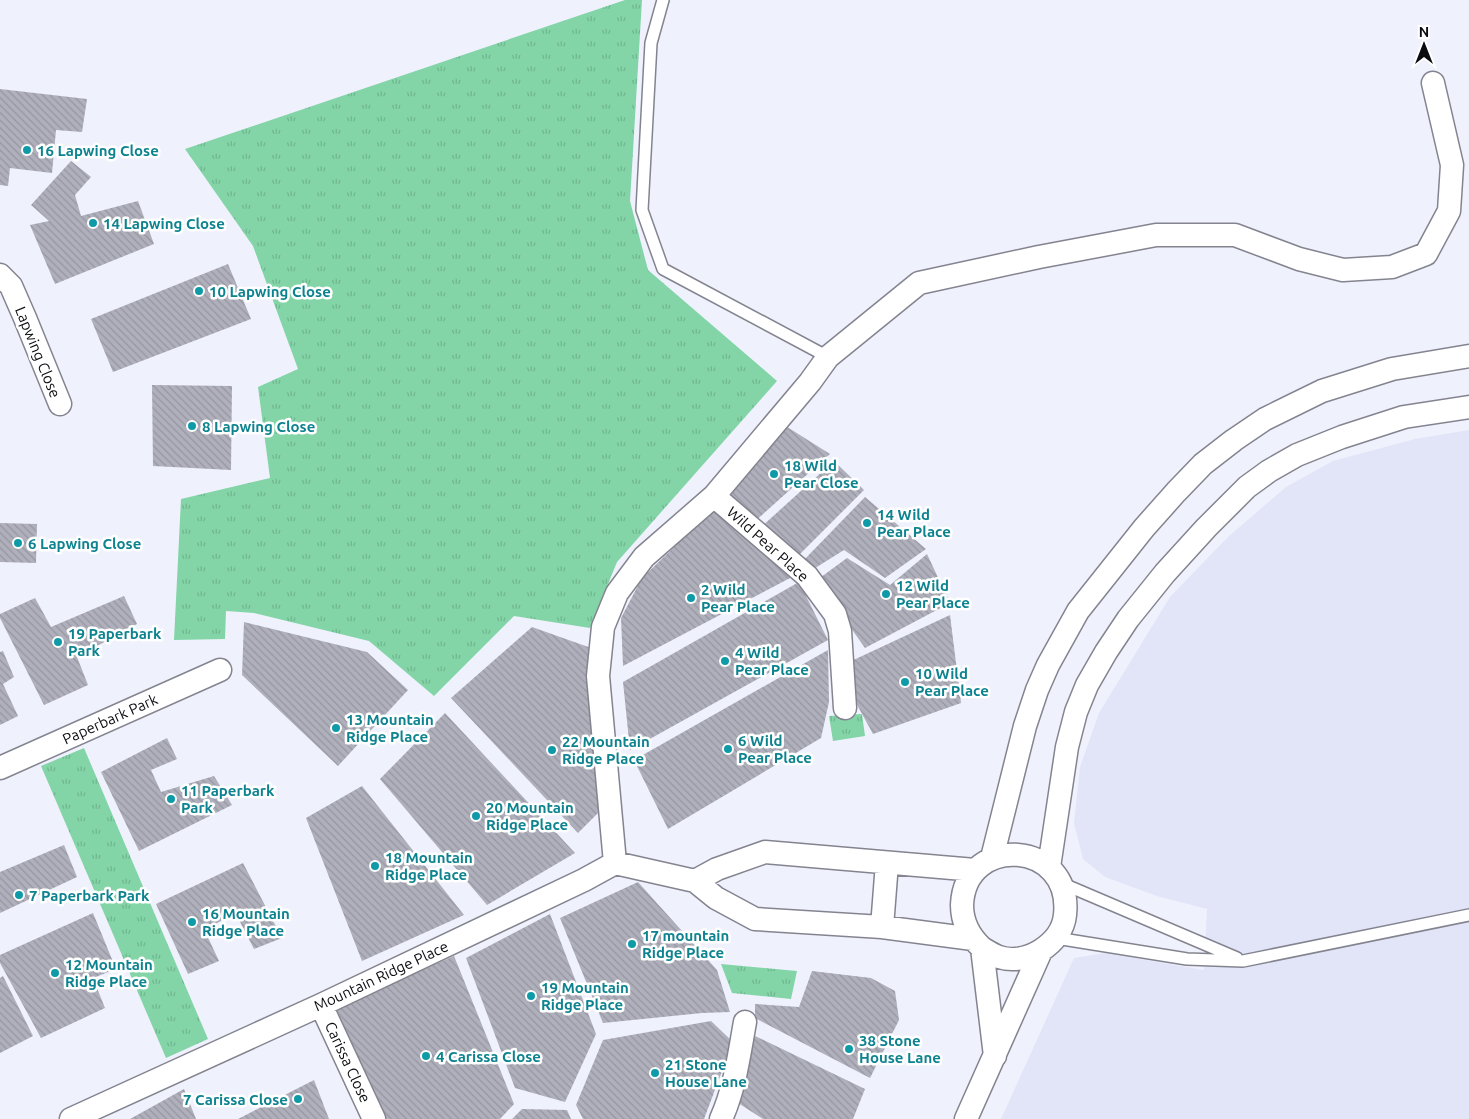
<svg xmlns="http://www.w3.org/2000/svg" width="1469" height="1119" font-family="Ubuntu,sans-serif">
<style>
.built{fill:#e2e5f8}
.grass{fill:url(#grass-tufts)}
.building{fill:url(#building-back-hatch)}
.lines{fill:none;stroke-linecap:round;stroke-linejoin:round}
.service-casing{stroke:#83848f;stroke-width:14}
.minor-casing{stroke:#83848f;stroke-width:25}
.service{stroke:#fff;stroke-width:11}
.minor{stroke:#fff;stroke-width:22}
.culture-dot{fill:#0f9aa8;stroke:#fff;stroke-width:2}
.labels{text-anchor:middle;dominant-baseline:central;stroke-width:5;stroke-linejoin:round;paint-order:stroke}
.culture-label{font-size:15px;font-weight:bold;fill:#0d838f;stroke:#fff;text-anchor:start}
.street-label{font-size:15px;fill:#0b0c0f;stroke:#fff}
</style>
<defs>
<pattern id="grass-tufts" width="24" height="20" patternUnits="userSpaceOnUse" patternTransform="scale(1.25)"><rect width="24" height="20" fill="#83d5a7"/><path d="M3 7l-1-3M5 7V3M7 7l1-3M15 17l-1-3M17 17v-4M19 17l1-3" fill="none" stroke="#70b68f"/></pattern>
<pattern id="building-back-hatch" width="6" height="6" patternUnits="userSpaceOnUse" patternTransform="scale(1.25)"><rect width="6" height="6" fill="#afb0bb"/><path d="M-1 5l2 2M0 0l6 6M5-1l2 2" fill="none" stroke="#9596a0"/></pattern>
</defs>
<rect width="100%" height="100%" fill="#eff1fd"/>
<path class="built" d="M1469,430V1119H1001L1074,958L1105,953L1204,970L1207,909L1157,896L1105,877L1083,859L1074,823L1080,767L1099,713L1170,597L1228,537L1286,487L1333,461L1415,439Z"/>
<path class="grass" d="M625,0H642L630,201L648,270L777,381L617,562L590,628L514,616L434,696L369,641L254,613L226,611L225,639L174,640L181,499L270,478L258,387L298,369L253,246L185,149Z
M862,714L865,736L833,741L829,716Z
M84,748L208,1039L166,1058L41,766Z
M721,964L797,971L791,999L732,993Z"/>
<path class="building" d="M0,89L87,99L82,132L56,130L52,173L10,168L8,186L0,185Z
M71,161L91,177L75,195L81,216L138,201L154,244L55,284L30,225L49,221L31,205Z
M228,264L251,319L113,372L91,319Z
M152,385L232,386L231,470L153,466Z
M784,425L830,454L753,523L722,494Z
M834,461L864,490L795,559L760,528Z
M865,497L926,549L885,578L844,550L812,570L802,562Z
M716,507L792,577L623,666L621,618L642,578Z
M0,523L37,524L36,563L0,562Z
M927,554L950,603L865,648L817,580L847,558L890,585Z
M799,582L828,640L630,750L623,682Z
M124,596L137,624L77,657L88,685L44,705L0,618V614L35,598L51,627Z
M950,615L961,703L873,734L855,701L847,663Z
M244,622L367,652L408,690L338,766L242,675Z
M532,627L594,649L608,803L578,833L451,698Z
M828,650L829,702L821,738L668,829L634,760Z
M3,651L14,677L3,684L18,716L0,725V652Z
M445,713L575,853L487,905L380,779Z
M167,738L177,759L151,770L161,792L214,776L232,805L139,851L101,772Z
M362,786L464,915L362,961L306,818Z
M64,845L77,877L0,913V872Z
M243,863L282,938L254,949L236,914L204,929L219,961L188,974L156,904Z
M638,882L717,970L730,1012L702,1013L603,1023L560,918Z
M93,913L116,969L93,978L105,1008L41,1038L0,963V955Z
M550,914L596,1034L565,1102L515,1088L466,958Z
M454,956L514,1104L500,1119H385L336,1008Z
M812,971L871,978L895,991L899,1020L870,1078L755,1018V1004L799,1007Z
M3,976L33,1036L0,1053V978Z
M711,1021L733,1042L704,1119H583L576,1105L603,1040Z
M753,1035L865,1089L853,1119H763L735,1101Z
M314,1080L329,1119H238Z
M184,1089L196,1119H130Z
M522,1109L567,1110L571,1119H512Z"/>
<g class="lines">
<g class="service-casing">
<path id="service" d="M663,0L651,43L642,210L663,269L828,357
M1061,883L1237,958
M1056,938L1187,959L1243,961L1469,915"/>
</g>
<g class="minor-casing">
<path id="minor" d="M0,275L11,286L25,318L60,404
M714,496L807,576L835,614L840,631L845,708
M0,768L220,670
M992,858L1025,726L1037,690L1048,665L1078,611L1144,528L1176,492L1203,464L1234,440L1265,419L1322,391L1392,369L1469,356
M615,863L598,676L603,627L617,593L644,557L714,496L810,382L828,357L919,283L1039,257L1156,235H1235L1299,259L1343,270L1392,267L1426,254L1449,211L1452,165L1433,83
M1049,867L1067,747L1076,712L1087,685L1106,652L1128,619L1165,573L1206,528L1247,487L1269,471L1297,455L1342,437L1404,417L1469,407
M695,881L717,869L765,852L975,870
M882,927L887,863
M982,948C987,951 993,955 999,957C1026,966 1062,944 1065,915C1073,840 965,833 962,905C962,922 969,936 982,948L995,1056
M321,1005L374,1119
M71,1119L321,1005L584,880L615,863L695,881L716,898L755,919L882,927L973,939
M721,1119C735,1088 739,1055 745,1022
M966,1119L1041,951"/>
</g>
<use href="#service" class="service"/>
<use href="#minor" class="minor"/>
</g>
<g class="culture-dot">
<circle cx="27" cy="150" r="5"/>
<circle cx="93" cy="223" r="5"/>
<circle cx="199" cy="291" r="5"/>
<circle cx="192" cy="426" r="5"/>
<circle cx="774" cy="474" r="5"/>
<circle cx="867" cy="523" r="5"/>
<circle cx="18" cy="543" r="5"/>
<circle cx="886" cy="594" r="5"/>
<circle cx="691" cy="598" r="5"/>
<circle cx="58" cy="642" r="5"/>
<circle cx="725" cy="661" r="5"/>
<circle cx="905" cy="682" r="5"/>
<circle cx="336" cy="728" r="5"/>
<circle cx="728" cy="749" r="5"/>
<circle cx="552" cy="750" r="5"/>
<circle cx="171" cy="799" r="5"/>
<circle cx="476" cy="816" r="5"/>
<circle cx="375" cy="866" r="5"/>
<circle cx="19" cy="895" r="5"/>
<circle cx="192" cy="922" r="5"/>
<circle cx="632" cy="944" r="5"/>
<circle cx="55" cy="973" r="5"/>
<circle cx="531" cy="996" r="5"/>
<circle cx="849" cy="1049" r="5"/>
<circle cx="426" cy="1056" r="5"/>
<circle cx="655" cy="1073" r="5"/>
<circle cx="298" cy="1099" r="5"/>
</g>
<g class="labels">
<g class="culture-label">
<text x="37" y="150">16 Lapwing Close</text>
<text x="103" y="223">14 Lapwing Close</text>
<text x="209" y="291">10 Lapwing Close</text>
<text x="202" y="426">8 Lapwing Close</text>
<text x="784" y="465">18 Wild<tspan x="784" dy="17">Pear Close</tspan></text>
<text x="877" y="514">14 Wild<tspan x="877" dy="17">Pear Place</tspan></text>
<text x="28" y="543">6 Lapwing Close</text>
<text x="896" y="585">12 Wild<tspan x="896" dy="17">Pear Place</tspan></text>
<text x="701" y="589">2 Wild<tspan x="701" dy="17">Pear Place</tspan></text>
<text x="68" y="633">19 Paperbark<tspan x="68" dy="17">Park</tspan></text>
<text x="735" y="652">4 Wild<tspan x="735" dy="17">Pear Place</tspan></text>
<text x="915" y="673">10 Wild<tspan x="915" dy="17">Pear Place</tspan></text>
<text x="346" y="719">13 Mountain<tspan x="346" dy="17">Ridge Place</tspan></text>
<text x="738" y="740">6 Wild<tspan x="738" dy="17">Pear Place</tspan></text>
<text x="562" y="741">22 Mountain<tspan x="562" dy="17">Ridge Place</tspan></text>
<text x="181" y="790">11 Paperbark<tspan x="181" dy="17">Park</tspan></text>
<text x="486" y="807">20 Mountain<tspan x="486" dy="17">Ridge Place</tspan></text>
<text x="385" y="857">18 Mountain<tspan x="385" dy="17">Ridge Place</tspan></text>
<text x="29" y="895">7 Paperbark Park</text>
<text x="202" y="913">16 Mountain<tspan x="202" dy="17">Ridge Place</tspan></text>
<text x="642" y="935">17 mountain<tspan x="642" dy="17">Ridge Place</tspan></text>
<text x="65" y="964">12 Mountain<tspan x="65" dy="17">Ridge Place</tspan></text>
<text x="541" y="987">19 Mountain<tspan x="541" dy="17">Ridge Place</tspan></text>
<text x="859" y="1040">38 Stone<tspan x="859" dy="17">House Lane</tspan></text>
<text x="436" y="1056">4 Carissa Close</text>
<text x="665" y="1064">21 Stone<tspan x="665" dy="17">House Lane</tspan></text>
<text x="288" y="1099" text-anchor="end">7 Carissa Close</text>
</g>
<g class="street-label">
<text transform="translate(38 352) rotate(68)">Lapwing Close</text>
<text transform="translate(768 544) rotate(42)">Wild Pear Place</text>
<text transform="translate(110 719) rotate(-24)">Paperbark Park</text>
<text transform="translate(381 976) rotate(-25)">Mountain Ridge Place</text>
<text transform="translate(348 1062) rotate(65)">Carissa Close</text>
</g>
</g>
<g transform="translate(1424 45)" stroke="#ffffff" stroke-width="4" paint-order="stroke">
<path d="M0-4L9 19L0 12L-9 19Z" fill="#0b0c0f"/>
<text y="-8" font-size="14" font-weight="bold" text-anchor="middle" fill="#0b0c0f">N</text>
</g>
</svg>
